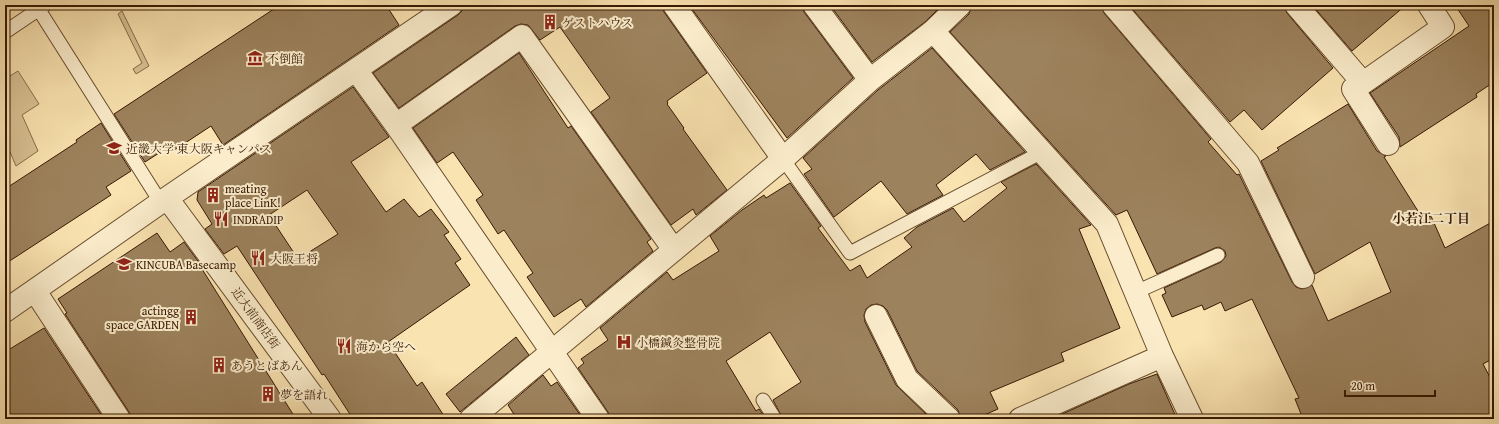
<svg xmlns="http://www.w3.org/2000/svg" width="1499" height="424" font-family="'Gentium Book Plus','Noto Serif JP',serif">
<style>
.green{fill:#d8c193;stroke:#886d4b}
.building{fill:#9c825d;stroke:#381903;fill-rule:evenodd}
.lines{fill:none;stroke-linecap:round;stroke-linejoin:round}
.lane-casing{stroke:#684c2e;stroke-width:15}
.street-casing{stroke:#684c2e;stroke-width:24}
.lane{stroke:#fbedcc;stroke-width:13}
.street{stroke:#fbedcc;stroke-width:22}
.labels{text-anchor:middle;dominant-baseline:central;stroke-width:4;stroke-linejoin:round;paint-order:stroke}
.poi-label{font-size:12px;fill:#381903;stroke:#fbedcc;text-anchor:start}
.street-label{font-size:12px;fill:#381903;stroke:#fbedcc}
.neighbourhood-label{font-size:13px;font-weight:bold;fill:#381903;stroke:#fbedcc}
</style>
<rect width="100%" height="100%" fill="#f9e3b0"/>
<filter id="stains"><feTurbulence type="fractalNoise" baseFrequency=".005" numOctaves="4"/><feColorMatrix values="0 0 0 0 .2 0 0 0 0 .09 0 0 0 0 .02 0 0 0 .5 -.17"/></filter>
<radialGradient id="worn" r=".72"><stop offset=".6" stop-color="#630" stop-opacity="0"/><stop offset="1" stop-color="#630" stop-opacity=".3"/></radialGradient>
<path class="green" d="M122,11L149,66L136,74L133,69L142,63L118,14Z
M18,71L39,104L22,115L38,151L16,166L5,140V79Z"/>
<path class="building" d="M280,5H386L399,25L223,145L211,126L173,151L170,146L145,162L114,114Z
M463,5H662L664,12L707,73L667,101L668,103L667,104L684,128L683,129L727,190L696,215L693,209L671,225L591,112L610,98L560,27L540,40L528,25L521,24L515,26L399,108L373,73L458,15L462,11Z
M689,5H802L804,12L853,78L787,138Z
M830,5H942L925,22L872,62Z
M972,5H1101L1104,13L1211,139L1208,142L1237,175L1239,174L1292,282L1296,287L1302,289L1312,285L1328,321L1391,292L1370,242L1315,274L1261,161L1279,150L1277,148L1348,104L1377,151L1386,156L1384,157L1423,219L1431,216L1445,248L1494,221V358L1483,364L1494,385V419H1303L1295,399L1299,398L1252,299L1225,311L1221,302L1204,310L1202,305L1172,317L1162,295L1166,293L1164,288L1221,262L1226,256L1225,251L1219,247L1215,248L1157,274L1127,210L1116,215L950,32L969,14Z
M1129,5H1284L1287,13L1333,68L1262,130L1244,110L1230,122Z
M1312,5H1406L1352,51Z
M1455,5H1494V82L1476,94L1477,97L1400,147L1399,137L1370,93L1469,26Z
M932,48L1025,152L990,170L976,154L936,185L943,195L907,214L881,181L834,217L804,174L812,169L803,158L878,90Z
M519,53L568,128L571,126L651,239L647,242L653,251L586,307L581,299L554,317L527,277L533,273L504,230L498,234L476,200L483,195L453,152L437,163L413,128Z
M353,87L389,137L351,162L386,212L404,199L419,217L431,209L449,232L444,235L461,259L455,263L470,285L388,342L417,386L422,382L446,419H353L324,374L322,375L237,246L224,254L205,229L212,224L197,200L198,192ZM307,190L338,234L298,259L269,215Z
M101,123L131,171L106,187L111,195L5,264V189L77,142L76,140Z
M1036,164L1091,225L1079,229L1120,328L1061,353L1064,361L990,392L998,409L975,419H961L958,410L917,371L887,310L883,306L877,304L871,305L866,309L864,315L865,322L896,385L931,419H783L773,400L801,382L770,332L726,361L756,411L759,409L766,419H610L608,412L578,368L584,363L581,359L608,340L600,328L667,272L673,280L719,251L710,236L742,210L764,195L766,198L790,183L821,226L818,228L850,271L860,265L867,278L912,247L904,238L917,227L953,208L964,222L1007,188L1001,182Z
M157,233L170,252L184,242L203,268L202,269L296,419H131L129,412L65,314L67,313L58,299Z
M44,328L104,419H5V352Z
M516,337L529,355L460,412L446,394Z
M1157,374L1177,419H1051L1129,384Z
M543,375L551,386L557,382L583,419H517L508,405Z"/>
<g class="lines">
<g class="lane-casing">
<path id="lane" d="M39,10L161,203
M5,32L45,5
M783,159L850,253L1042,152
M1136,292L1218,255
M763,400L775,419"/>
</g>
<g class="street-casing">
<path id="street" d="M674,5L783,159
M814,5L870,80
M1113,5L1248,163L1303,277
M1296,5L1363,83L1353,89L1388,144
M933,31L1107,224L1162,356L1192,419
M356,70L396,125L598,419
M1363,83L1443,27L1429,5
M396,125L522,36L674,250
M167,198L330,419
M35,291L119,419
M5,311L167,198L451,5
M876,316L907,379L949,419
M471,419L783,159L870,80L933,31L960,5
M1020,419L1162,356"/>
</g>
<use href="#lane" class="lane"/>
<use href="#street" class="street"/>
</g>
<defs>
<g id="building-bare" transform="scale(1.2)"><path d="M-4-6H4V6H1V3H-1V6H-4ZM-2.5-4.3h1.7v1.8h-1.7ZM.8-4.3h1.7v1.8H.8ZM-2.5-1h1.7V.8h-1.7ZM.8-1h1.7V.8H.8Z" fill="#8f2418" stroke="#fbedcc" stroke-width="2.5" paint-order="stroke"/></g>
<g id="museum-bare" transform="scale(1.2)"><path d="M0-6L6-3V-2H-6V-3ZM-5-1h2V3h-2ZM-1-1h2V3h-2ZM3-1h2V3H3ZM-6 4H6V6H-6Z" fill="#8f2418" stroke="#fbedcc" stroke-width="2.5" paint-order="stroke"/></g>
<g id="university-bare" transform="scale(1.2)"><path d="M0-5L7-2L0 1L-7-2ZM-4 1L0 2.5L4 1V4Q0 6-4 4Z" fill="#8f2418" stroke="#fbedcc" stroke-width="2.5" paint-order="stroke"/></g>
<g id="restaurant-bare" transform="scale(1.2)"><path d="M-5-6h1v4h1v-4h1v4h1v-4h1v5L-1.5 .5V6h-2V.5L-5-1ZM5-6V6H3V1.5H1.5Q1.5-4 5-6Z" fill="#8f2418" stroke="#fbedcc" stroke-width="2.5" paint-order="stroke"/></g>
<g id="school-bare" transform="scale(1.2)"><path d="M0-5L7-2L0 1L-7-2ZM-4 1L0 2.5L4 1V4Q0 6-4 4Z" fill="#8f2418" stroke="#fbedcc" stroke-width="2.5" paint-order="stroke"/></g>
<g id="hospital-bare" transform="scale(1.2)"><path d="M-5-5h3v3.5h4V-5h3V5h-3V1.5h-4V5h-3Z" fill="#8f2418" stroke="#fbedcc" stroke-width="2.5" paint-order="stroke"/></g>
</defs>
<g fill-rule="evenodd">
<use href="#building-bare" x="550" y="22"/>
<use href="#museum-bare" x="255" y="58"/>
<use href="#university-bare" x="114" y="148"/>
<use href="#building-bare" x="213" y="195"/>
<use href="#restaurant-bare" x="221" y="219"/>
<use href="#restaurant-bare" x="258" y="258"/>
<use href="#school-bare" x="124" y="264"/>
<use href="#building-bare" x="191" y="317"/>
<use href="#hospital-bare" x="624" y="342"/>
<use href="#restaurant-bare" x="344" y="346"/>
<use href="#building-bare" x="219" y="365"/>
<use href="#building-bare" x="268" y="394"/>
</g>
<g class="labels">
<g class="poi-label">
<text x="562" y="22">ゲストハウス</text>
<text x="267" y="58">不倒館</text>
<text x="126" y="148">近畿大学 東大阪キャンパス</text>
<text x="225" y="188">meating<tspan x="225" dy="14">place LinK!</tspan></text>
<text x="233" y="219">INDRADIP</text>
<text x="270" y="258">大阪王将</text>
<text x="136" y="264">KINCUBA Basecamp</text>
<text x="179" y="310" text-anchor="end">actingg<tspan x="179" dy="14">space GARDEN</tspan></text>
<text x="636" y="342">小橋鍼灸整骨院</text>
<text x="356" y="346">海から空へ</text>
<text x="231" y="365">あうとばあん</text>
<text x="280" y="394">夢を語れ</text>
</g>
<g class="street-label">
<text transform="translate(256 318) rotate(54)">近大前商店街</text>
</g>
<g class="neighbourhood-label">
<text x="1431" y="218">小若江二丁目</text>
</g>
</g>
<rect width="1499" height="424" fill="none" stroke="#f9e3b0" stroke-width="20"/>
<rect x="6" y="6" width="1487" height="412" fill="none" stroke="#381903" stroke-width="2"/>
<rect x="10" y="10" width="1479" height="404" fill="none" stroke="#381903"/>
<path d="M1345 390v6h90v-6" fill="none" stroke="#381903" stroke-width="2"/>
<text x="1351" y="390" font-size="12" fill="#381903" stroke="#fbedcc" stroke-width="3" paint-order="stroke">20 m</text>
<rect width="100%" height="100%" filter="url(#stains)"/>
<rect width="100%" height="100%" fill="url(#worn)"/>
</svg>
